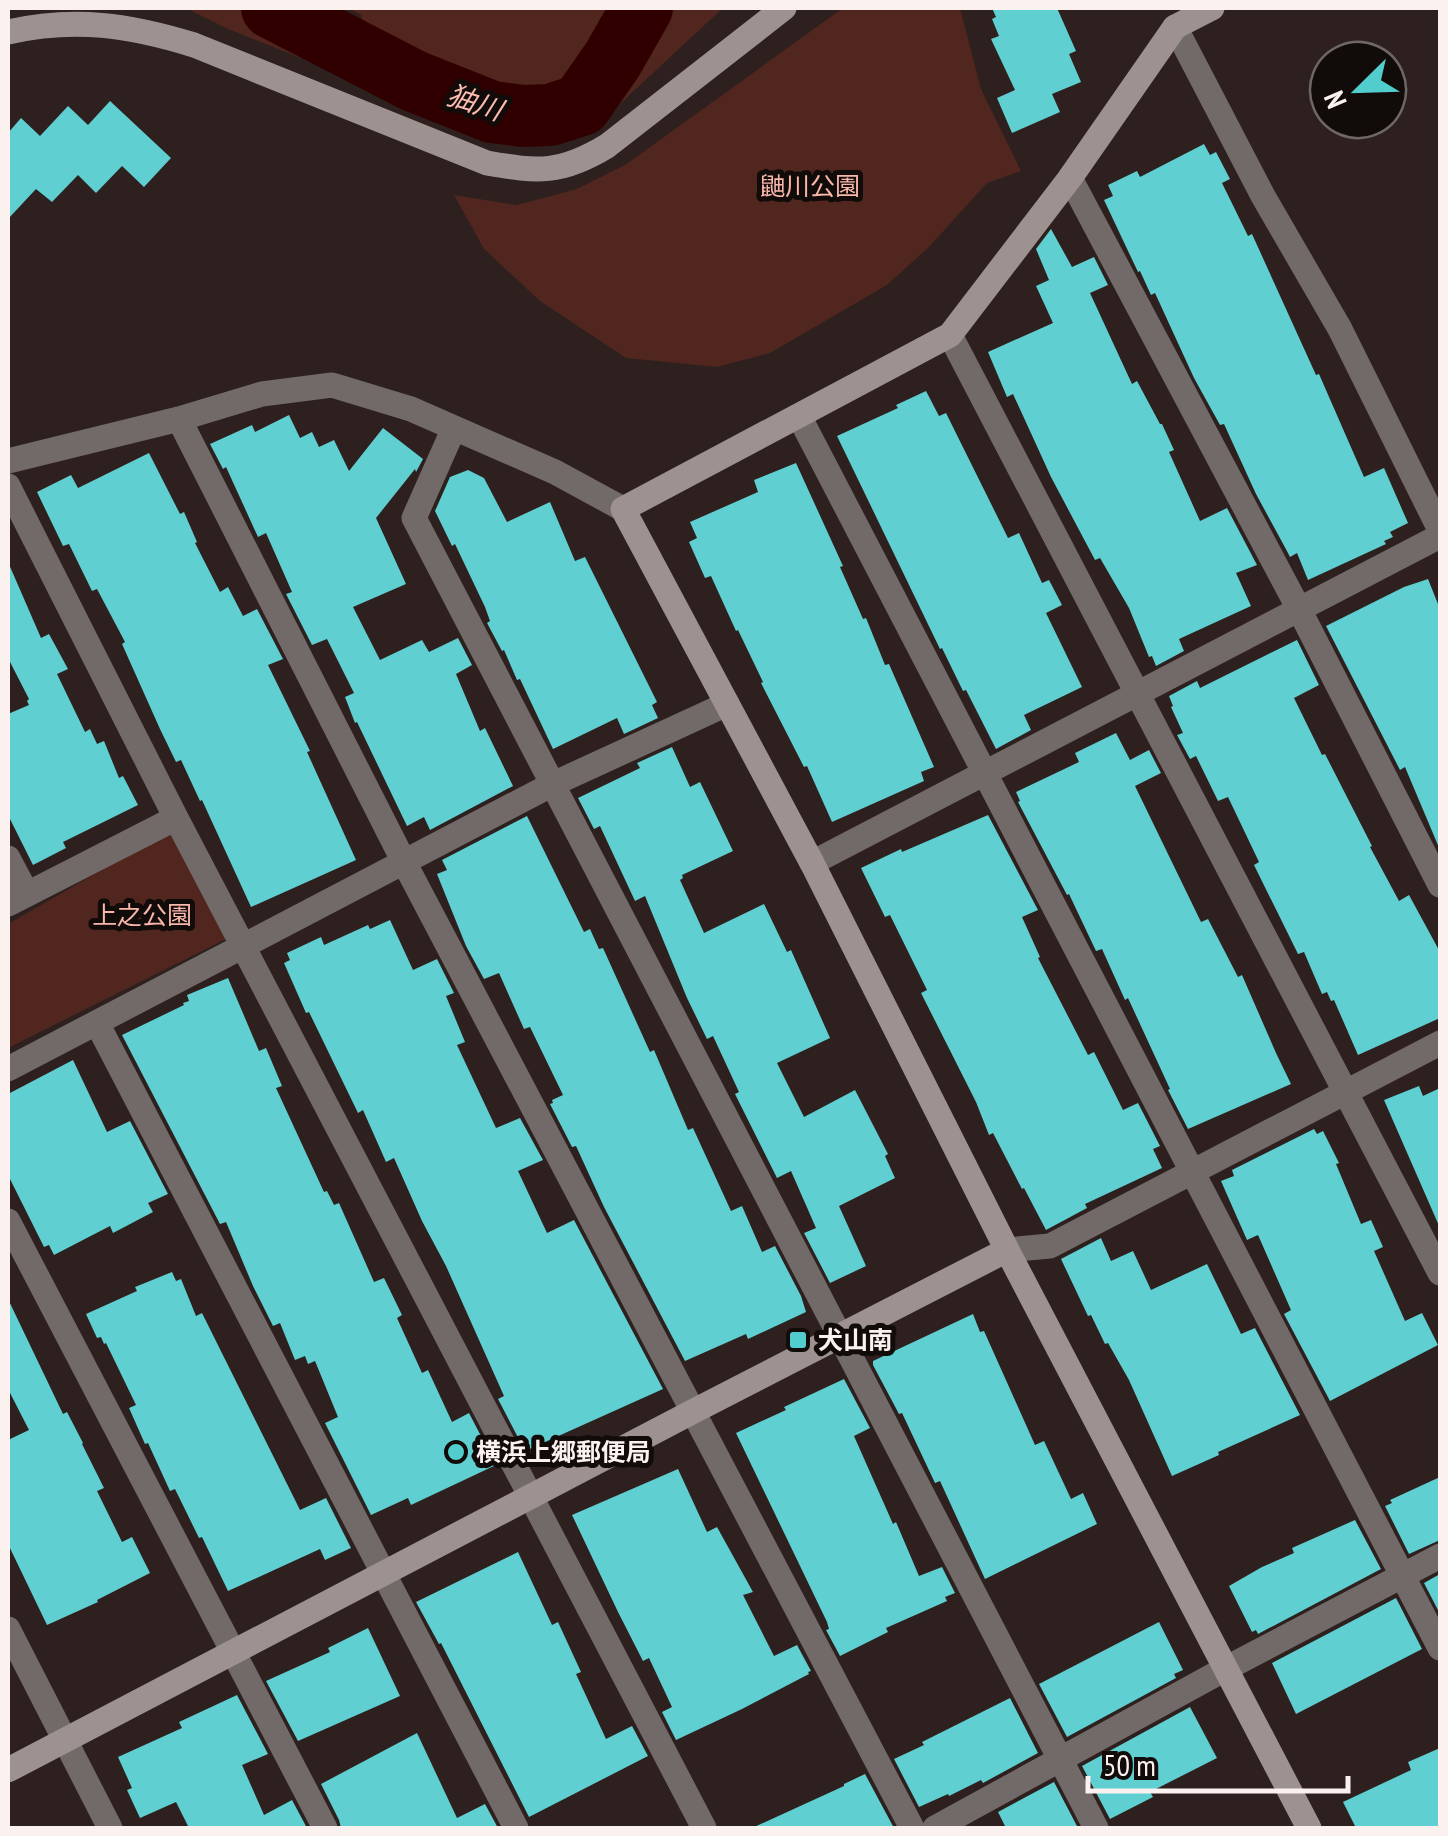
<svg xmlns="http://www.w3.org/2000/svg" width="1448" height="1836" font-family="'PT Sans Narrow','Noto Sans JP',sans-serif">
<style>
.green{fill:#50261e}
.lines{fill:none;stroke-linecap:round;stroke-linejoin:round}
.river{stroke:#300000;stroke-width:62}
.building{fill:#60cfd1}
.street{stroke:#716a68;stroke-width:25}
.secondary{stroke:#9d928f;stroke-width:25}
.poi-dot{fill:#52cdce;stroke:#110b0a;stroke-width:4}
.labels{text-anchor:middle;dominant-baseline:central;stroke-width:10;stroke-linejoin:round;paint-order:stroke}
.park-label{font-size:25px;fill:#f9b7aa;stroke:#110b0a}
.poi-label{font-size:25px;font-weight:bold;fill:#fbf2f0;stroke:#110b0a;text-anchor:start}
.water-label{font-size:28px;font-style:italic;fill:#fcbbae;stroke:#110b0a}
</style>
<rect width="100%" height="100%" fill="#2d201e"/>
<path class="green" d="M186,8H295L391,94L228,29Z
M348,8H632L621,21L591,78L565,100L528,99L365,30L361,15Z
M647,8H723L609,114L610,70Z
M843,8H960L981,89L1021,171L987,183L929,247L887,285L770,353L717,367L626,358L540,301L484,249L454,195L517,205L577,189L625,165Z
M171,830L228,938L8,1048V924Z"/>
<g class="lines">
<path class="river" d="M272,8L414,81L492,112L523,116L550,115L581,105L613,59L642,8"/>
</g>
<path class="building" d="M992,8H1057L1076,51L1069,54L1081,82L1052,94L1060,112L1012,133L997,98L1015,90L991,39L999,36L992,19L996,17Z
M110,101L171,158L144,187L122,166L96,193L78,175L52,202L36,189L8,219V133L21,118L40,136L68,106L88,125Z
M1204,144L1210,155L1216,152L1230,179L1222,183L1248,236L1252,234L1316,375L1319,374L1364,477L1384,468L1408,523L1390,532L1393,537L1384,541L1386,544L1308,580L1297,553L1290,557L1288,553L1256,494L1224,424L1220,425L1194,378L1155,293L1151,295L1140,271L1138,272L1104,200L1113,196L1108,185L1137,171L1140,177Z
M1051,229L1072,267L1094,257L1108,285L1090,293L1132,384L1137,381L1160,424H1162L1174,450L1169,452L1200,521L1227,508L1257,565L1236,573L1251,606L1179,639L1184,651L1156,666L1152,656L1149,657L1129,608L1100,558L1095,560L1051,477L1013,394L1007,397L988,352L1053,323L1036,286L1049,280L1036,249Z
M926,391L939,416L946,413L1008,538L1019,533L1042,583L1049,580L1062,605L1046,613L1082,687L1024,715L1031,730L996,749L966,690L963,691L942,648L940,649L837,436L898,408L896,405Z
M289,415L300,438L312,432L319,447L334,440L349,471L383,428L423,459L416,472L415,469L376,518L406,584L353,607L380,660L422,640L429,652L458,638L472,665L456,674L480,731L485,728L513,786L430,830L424,817L407,826L357,722L355,723L345,697L354,693L327,639L312,645L286,594L292,592L266,533L258,537L226,467L223,469L210,444L252,425L255,432Z
M149,453L180,514L184,512L197,542L195,543L220,592L228,587L243,616L257,609L283,659L268,665L310,751L307,752L356,860L251,907L202,800L200,801L181,760L176,762L160,729L122,644L125,642L97,589L92,591L69,544L63,546L37,492L71,475L78,488Z
M796,463L843,566L840,567L863,619L866,618L885,665L889,664L934,767L921,772L924,781L832,822L807,766L804,767L761,683L763,682L738,630L736,631L711,576L705,578L689,542L697,538L690,522L758,492L754,480Z
M468,470L484,478L507,522L550,502L575,561L585,557L657,702L652,705L658,718L624,734L617,718L553,749L520,679L517,680L504,650L502,651L487,623L490,621L485,607L455,544L452,546L435,511L450,477Z
M8,562L41,638L49,634L68,669L57,674L85,732L90,729L97,744L104,741L119,778L123,776L138,805L63,842L66,848L33,865L8,815V714L29,705L27,701L29,699L8,658Z
M1428,579L1440,609V850L1405,767L1400,770L1326,626L1404,587Z
M1297,640L1319,685L1294,698L1322,755L1325,754L1372,846L1370,847L1399,901L1409,895L1440,952V1018L1358,1055L1334,1000L1331,1001L1327,992L1322,994L1304,952L1298,954L1254,865L1259,862L1228,797L1218,801L1196,756L1190,759L1177,735L1183,733L1171,707L1173,706L1169,696L1197,681L1200,688Z
M1116,733L1130,760L1149,750L1161,773L1135,786L1201,922L1208,919L1238,977L1242,975L1276,1053L1291,1084L1188,1129L1168,1090L1170,1089L1128,998L1125,1000L1102,949L1096,951L1069,894L1067,895L1018,802L1020,801L1016,792L1079,762L1075,753Z
M672,747L690,787L700,782L733,851L682,875L683,878L680,880L704,933L764,904L787,952L791,950L830,1038L777,1063L804,1117L855,1090L888,1154L885,1156L895,1178L839,1206L866,1266L830,1283L804,1233L816,1228L791,1171L777,1178L735,1094L739,1092L713,1036L707,1039L687,998L645,896L635,901L600,826L594,829L578,798L640,768L637,763Z
M988,815L1038,910L1022,917L1040,957L1038,958L1088,1055L1094,1052L1123,1110L1138,1103L1160,1146L1153,1149L1162,1168L1085,1204L1087,1208L1046,1230L1024,1188L1022,1189L993,1133L989,1135L976,1102L921,993L927,990L890,915L885,917L861,868L901,849L902,852Z
M527,816L584,932L590,929L599,949L603,948L650,1052L654,1050L688,1130L693,1128L731,1211L742,1206L762,1252L775,1246L801,1296L806,1312L748,1339L746,1334L685,1361L604,1207L576,1146L572,1147L550,1104L553,1103L552,1100L563,1095L530,1027L524,1029L499,973L484,979L466,946L437,874L447,870L442,860Z
M390,920L413,970L437,959L454,993L446,996L465,1042L457,1045L496,1128L520,1118L543,1160L518,1171L547,1233L574,1220L663,1389L525,1451L498,1399L504,1396L446,1266L422,1221L394,1158L386,1162L363,1110L358,1113L309,1012L306,1013L284,963L290,960L287,953L321,937L324,945L368,925L370,929Z
M228,978L259,1051L266,1048L282,1086L276,1088L324,1192L327,1191L334,1205L339,1203L374,1282L384,1278L402,1315L397,1318L422,1373L428,1370L452,1422L469,1413L496,1465L411,1505L408,1498L371,1515L325,1423L338,1417L315,1361L308,1364L305,1356L295,1360L280,1323L273,1326L253,1286L226,1222L220,1224L122,1035L184,1005L183,1003L189,1001L187,995Z
M73,1060L107,1132L130,1121L168,1194L148,1203L153,1212L113,1233L110,1226L54,1255L49,1245L44,1247L8,1175V1094Z
M1419,1086L1423,1096L1440,1088V1228L1384,1100Z
M1314,1129L1317,1134L1323,1131L1339,1163L1336,1164L1361,1224L1371,1220L1383,1247L1374,1251L1405,1321L1422,1313L1438,1345L1330,1401L1284,1314L1291,1310L1258,1235L1247,1240L1221,1181L1234,1176L1232,1170Z
M1101,1238L1111,1261L1133,1251L1151,1290L1207,1264L1241,1334L1255,1328L1300,1415L1218,1452L1219,1455L1172,1476L1129,1380L1108,1343L1105,1344L1091,1315L1088,1316L1061,1259Z
M172,1272L176,1281L181,1279L196,1316L202,1313L300,1510L326,1498L351,1548L325,1560L320,1549L228,1591L202,1537L199,1538L175,1489L170,1491L148,1443L145,1444L129,1408L136,1405L106,1343L104,1344L101,1337L97,1338L86,1314L137,1291L135,1287Z
M8,1299L63,1414L67,1412L83,1443L82,1444L104,1488L97,1491L122,1542L132,1537L150,1573L97,1600L98,1602L47,1625L8,1544V1440L29,1430L8,1389Z
M973,1314L980,1332L984,1331L1035,1445L1044,1441L1071,1499L1083,1493L1097,1524L985,1579L940,1481L935,1483L902,1413L899,1414L873,1365V1361Z
M844,1379L870,1428L854,1436L893,1524L896,1522L919,1576L942,1567L955,1593L945,1597L947,1601L886,1628L888,1632L840,1656L826,1630L829,1629L827,1622L736,1433L786,1410L784,1407Z
M678,1469L707,1532L717,1527L753,1592L743,1595L774,1656L797,1645L811,1671L808,1672L809,1674L742,1709L676,1740L662,1712L672,1707L649,1658L643,1661L618,1612L572,1515Z
M1440,1477V1540L1409,1554L1385,1506L1392,1503L1390,1500Z
M1355,1520L1381,1569L1258,1634L1256,1630L1252,1632L1229,1586L1262,1567L1294,1553L1292,1548Z
M518,1552L552,1625L558,1622L581,1672L576,1674L606,1739L632,1726L648,1756L529,1817L441,1643L439,1644L416,1602Z
M1440,1574V1614L1424,1583Z
M1396,1598L1422,1649L1296,1714L1272,1663Z
M1159,1622L1183,1670L1174,1674L1176,1678L1067,1737L1039,1684Z
M368,1628L400,1696L298,1741L266,1681L330,1652L328,1648Z
M237,1695L268,1754L242,1765L264,1815L292,1800L307,1828H189L176,1802L140,1818L127,1790L132,1788L118,1757L182,1728L179,1722Z
M1010,1698L1038,1753L983,1783L981,1780L949,1796L948,1794L919,1807L894,1759L924,1745L922,1742Z
M1190,1707L1217,1758L1150,1792L1153,1797L1110,1819L1082,1766Z
M417,1733L457,1818L485,1804L498,1828H341L339,1820L321,1784Z
M1440,1748V1828H1356L1343,1802L1411,1770L1408,1762Z
M865,1774L894,1828H752L844,1786V1784Z
M1054,1782L1078,1828H1006L998,1812Z"/>
<g class="lines">
<path class="street" d="M1175,27L1263,196L1340,329L1440,530
M1070,178L1300,611L1440,885
M950,335L1440,1273
M799,416L1440,1648
M179,419L404,862L912,1828
M454,428L414,518L1096,1828
M8,461L179,419L262,394L332,385L411,409L555,472L623,509
M8,486L176,818L704,1828
M8,858L27,894
M812,863L1440,536
M8,904L176,818
M97,1023L516,1828
M8,1069L551,785L727,704
M8,1221L325,1828
M1007,1250L1050,1246L1440,1043
M8,1629L110,1828
M935,1828L1225,1669L1440,1556"/>
<path class="secondary" d="M1212,8L1175,27L1070,178L950,335L623,509L812,863L1007,1250L1309,1828
M8,32C75,17 129,25 194,45L487,163C538,172 561,174 607,146L784,8
M8,1770L694,1411L1007,1250"/>
</g>
<g class="poi-dot">
<rect x="788" y="1330" width="20" height="20" rx="5"/>
<circle cx="456" cy="1452" r="10"/>
</g>
<g class="labels">
<g class="park-label">
<text x="810" y="186">鼬川公園</text>
<text x="142" y="915">上之公園</text>
</g>
<g class="poi-label">
<text x="818" y="1340">犬山南</text>
<text x="476" y="1452">横浜上郷郵便局</text>
</g>
<g class="water-label">
<text transform="translate(475 102) rotate(18)">㹨川</text>
</g>
</g>
<rect width="1448" height="1836" fill="none" stroke="#fbf2f0" stroke-width="20"/>
<g transform="translate(1358 90) rotate(247)"><circle r="48" fill="#110b0a" stroke="#6f6766" stroke-width="2.5"/>
<path d="M0-8L18 38L0 25L-18 38Z" fill="#52cdce"/>
<text y="-15" font-size="28" font-weight="bold" text-anchor="middle" fill="#fbf2f0">N</text>
</g>
<path d="M1088 1776v15h260v-15" fill="none" stroke="#fbf2f0" stroke-width="5"/>
<text x="1103" y="1776" font-size="30" fill="#fbf2f0" stroke="#110b0a" stroke-width="8" paint-order="stroke">50 m</text>
</svg>
